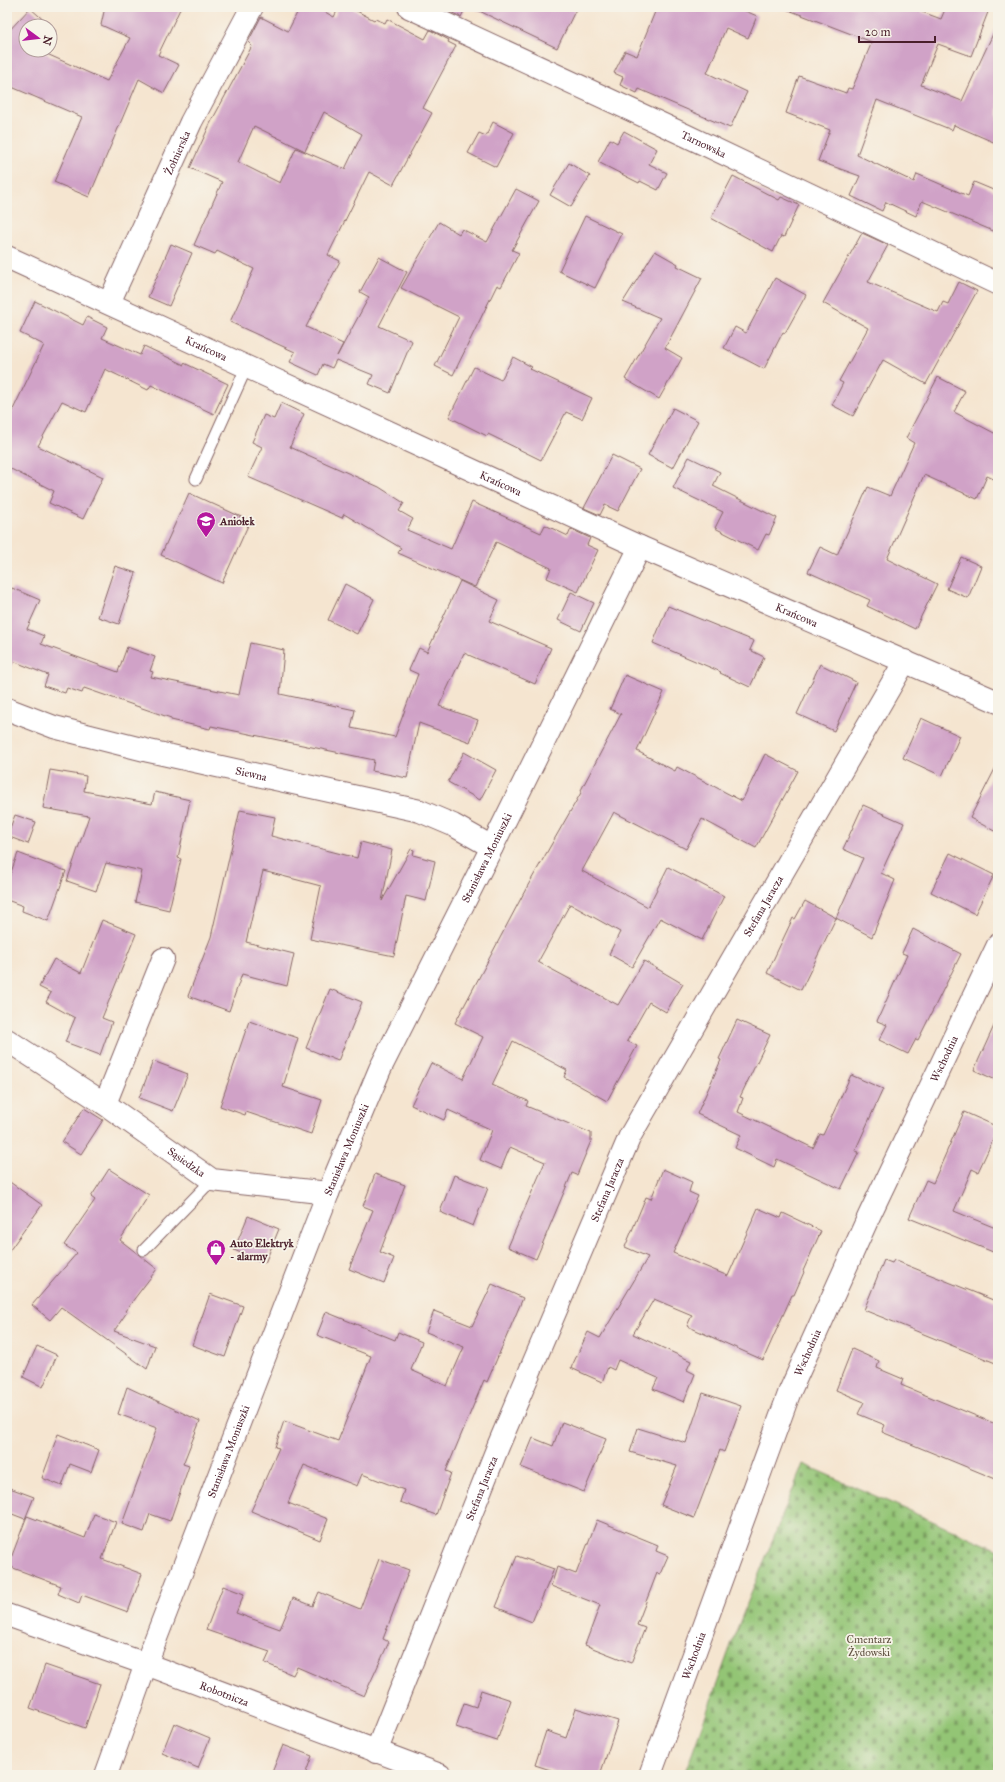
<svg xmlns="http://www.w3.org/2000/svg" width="1005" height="1782" font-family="'IM FELL Great Primer',serif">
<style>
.cemetery{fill:url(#cemetery-stones);stroke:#6e7250}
.building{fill:#d0a2c7;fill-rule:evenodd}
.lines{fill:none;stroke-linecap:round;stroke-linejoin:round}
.service-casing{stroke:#866465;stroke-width:13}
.minor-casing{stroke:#866465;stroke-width:24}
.service{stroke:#fff;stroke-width:11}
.minor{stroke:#fff;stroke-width:22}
.labels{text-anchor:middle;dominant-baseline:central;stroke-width:3.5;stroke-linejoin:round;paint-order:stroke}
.street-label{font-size:11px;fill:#4a1f2b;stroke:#f7f3e8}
.poi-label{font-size:11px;font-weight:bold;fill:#4a1f2b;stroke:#f7f3e8;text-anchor:start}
.park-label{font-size:11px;fill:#605141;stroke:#f7f3e8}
</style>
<defs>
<pattern id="cemetery-stones" width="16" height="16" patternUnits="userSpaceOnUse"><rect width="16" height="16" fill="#93c575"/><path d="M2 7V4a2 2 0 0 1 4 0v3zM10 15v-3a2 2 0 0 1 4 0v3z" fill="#7a9f60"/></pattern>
</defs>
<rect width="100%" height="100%" fill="#f7f3e8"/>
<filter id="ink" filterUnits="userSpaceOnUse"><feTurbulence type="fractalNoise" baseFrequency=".025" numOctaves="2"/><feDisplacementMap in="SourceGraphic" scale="8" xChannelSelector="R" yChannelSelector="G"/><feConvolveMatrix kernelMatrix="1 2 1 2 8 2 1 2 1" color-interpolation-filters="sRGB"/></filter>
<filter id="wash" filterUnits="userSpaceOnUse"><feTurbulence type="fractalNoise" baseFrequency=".012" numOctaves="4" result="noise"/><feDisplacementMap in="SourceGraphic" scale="16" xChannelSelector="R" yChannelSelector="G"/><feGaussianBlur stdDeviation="0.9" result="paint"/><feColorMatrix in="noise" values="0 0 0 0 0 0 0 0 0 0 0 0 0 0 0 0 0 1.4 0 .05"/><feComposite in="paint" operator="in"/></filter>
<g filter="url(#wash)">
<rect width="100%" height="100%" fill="#f5e5d0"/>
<path class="cemetery" d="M803,1464L998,1550V1775H684L735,1634Z"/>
<g id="blocks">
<path class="building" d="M105,7H181L158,55L179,65L164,93L139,79L89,197L54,182L82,117L7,85V33L30,8L56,31L50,37V26H26V50H38L107,81L130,38L101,25Z
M300,7H316L334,17L339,7H349L374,20L375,19L385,23L387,19L425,39L430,30L449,40L448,42L456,46L423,108L432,113L393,185L369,172L328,255L340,261L306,327L343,344L337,356L369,297L360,292L379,257L407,272L379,326L412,341L390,393L369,384L373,375L336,360L332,368L323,364L318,375L290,362L295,352L230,322L254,269L217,251L215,254L194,245L222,182L190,168L210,124L252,46L248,42L261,17L288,31ZM324,112L362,134L345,169L296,148L280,183L238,162L254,126L305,151Z
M442,7H466L461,17L442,8Z
M471,7H577L557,48Z
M657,7H736L757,16L748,38L726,28L707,73L747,92L730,128L639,89L637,93L620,85L623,77L614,73L625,51L637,56Z
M786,7H909L941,19L946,7H990L971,56L938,44L921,85L962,101L998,23V144L954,125L952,130L877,100L857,155L914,182L917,174L968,196L974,182L998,192V233L922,201L916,216L886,202L882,211L851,196L860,176L818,161L830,130L786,113L799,76L846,93L848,88L852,89L872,42L786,9Z
M493,122L514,133L496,167L468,153L479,133L486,136Z
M624,131L657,149L649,164L667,173L658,190L640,181L639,183L598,162L610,139L617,143Z
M569,163L590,176L571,207L550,195Z
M733,176L779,200L781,197L799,205L784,237L781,236L773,252L711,218Z
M516,189L539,201L512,250L519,253L501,287L497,285L453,375L435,366L459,317L401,288L439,222L459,234L462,229L487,242Z
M585,216L622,234L595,288L559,271Z
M862,233L888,245L868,282L938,312L943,302L948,304L959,282L977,291L926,384L883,360L853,416L832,405L843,383L839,381L868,328L823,303Z
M171,244L192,253L169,306L148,297Z
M655,251L678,264L677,266L702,278L665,348L682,358L659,399L625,379L660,318L623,302Z
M775,278L806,295L785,333L783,332L764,369L724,348L735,327L746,333Z
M35,301L83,325L87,317L107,327L102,338L140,355L144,346L184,365V363L228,384L214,414L151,385L148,390L105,369L86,412L62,401L38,446L103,477L83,519L49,503L54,491L7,467V422L44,345L20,333Z
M513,357L532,367L530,369L592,398L582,419L566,412L541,460L488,434L487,436L449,417L474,367L501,380Z
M938,377L965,391L954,412L998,435V481L987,476L977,499L924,475L887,559L937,584L915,629L867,606L870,600L808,572L820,547L837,555L868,487L890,496L914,443L906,438Z
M281,403L304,414L290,447L379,487L404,503L399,511L413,519L407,530L451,549L472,502L541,533L545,525L568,536L571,529L590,538L587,545L598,550L578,592L547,578L551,568L496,542L475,587L398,553L401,548L344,514L342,518L248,477L262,447L252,442L264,415L274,419Z
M673,408L698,421L673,468L648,455Z
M612,455L640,469L618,511L605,505L600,515L584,508Z
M689,457L720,472L713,486L777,518L769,535L766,534L758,550L715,528L723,512L673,488Z
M189,493L250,521L222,583L161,555Z
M961,557L981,566L968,598L947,589Z
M115,566L136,573L119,624L98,617Z
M460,581L499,600L489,621L551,648L535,684L464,653L439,706L478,720L470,742L419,723L407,778L372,771L374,760L211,726L210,729L171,720V718L84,688L82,693L67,688L65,693L44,686L48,675L13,661L7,675V599L12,588L40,600L27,629L44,636L41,644L118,672L127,647L155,657L150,671L153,672L151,677L239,695L250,643L284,650L280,694L355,710L351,728L395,737L418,674L409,670L419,648L427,652Z
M345,584L374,599L357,634L328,620Z
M571,592L594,603L581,631L558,620Z
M668,606L754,641L750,650L764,657L750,687L720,673L721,672L653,643Z
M820,664L856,682L834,731L797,714Z
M625,675L664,692L637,751L675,771L677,767L742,801L765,754L798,771L756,848L702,819L686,849L614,812L582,871L648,907L668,867L724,896L702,940L660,918L632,967L609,954L620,932L570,904L538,962L618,1005L644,961L683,984L666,1012L649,1002L627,1041L637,1046L607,1101L564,1077L567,1070L513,1041L492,1085L528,1101L526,1106L591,1133V1141L577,1175L572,1173L536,1259L508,1247L545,1162L510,1147L501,1169L480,1160L492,1130L448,1110L444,1120L411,1105L431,1063L463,1079L483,1037L455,1023L527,887L582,791L581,790L621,714L610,709Z
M921,718L960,736L942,776L903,758Z
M464,752L496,770L480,800L448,782Z
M998,763V833L970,818Z
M50,770L86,776L84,791L152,804L155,792L190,800L178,858L181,859L169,910L135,902L142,871L106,863L96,891L67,881L89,816L43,808Z
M863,805L904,823L881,873L895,880L872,937L836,918L801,990L767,973L793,918L795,919L805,901L836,918L863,858L843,849Z
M240,810L275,817L271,836L357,858L361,842L392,850L382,901L411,849L414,850L413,855L435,861L426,901L406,896L394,956L310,939L321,886L263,871L246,942L294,954L287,986L242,974L229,1011L188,996L211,937Z
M15,815L36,822L28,844L7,836Z
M18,853L66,871L48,921L22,911L23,906L7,900V883Z
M950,853L994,875L975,914L931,892Z
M102,920L136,934L102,1018L112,1022L100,1055L65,1042L75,1018L46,1002L51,993L39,987L54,959L81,973Z
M913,929L961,954L918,1040L916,1039L908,1054L879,1040L887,1025L877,1021L907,955L902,953Z
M330,989L362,1002L338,1061L306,1048Z
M998,1017V1081L974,1070Z
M737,1020L770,1035L740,1097L743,1098L738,1112L813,1148L820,1134L823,1135L851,1075L883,1089L855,1151L859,1152L841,1189L777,1159L774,1167L735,1148L741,1135L697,1114L721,1060L719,1059Z
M249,1021L298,1038L283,1087L322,1100L311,1134L246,1112L245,1115L220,1106Z
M153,1061L188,1074L173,1111L139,1098Z
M84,1108L103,1120L81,1154L62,1142Z
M964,1112L998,1127V1129L978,1172L972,1169L954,1211L998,1229V1254L909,1218L926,1180L933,1183Z
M109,1169L149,1195L120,1240L157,1269L125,1311L127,1312L114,1331L155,1346L147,1369L61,1307L50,1320L32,1305L77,1253L64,1245L95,1200L91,1197Z
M663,1169L692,1182L689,1192L698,1196L673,1253L728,1276L758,1208L781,1218L783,1213L821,1231L803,1271L804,1272L794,1295H792L763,1360L687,1326L692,1315L654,1299L633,1334L691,1361L687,1370L695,1374L684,1402L653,1389L658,1378L618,1360L614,1370L608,1367L602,1382L571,1368L588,1332L600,1338L648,1257L625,1247L646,1197L651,1199Z
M375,1174L405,1185L380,1252L394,1258L384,1283L349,1269L373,1210L363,1206Z
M454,1175L488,1188L473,1226L440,1212Z
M7,1180L42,1205L7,1254Z
M248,1216L279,1229L265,1263L234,1250Z
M884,1260L892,1263L894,1260L998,1302V1364L864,1310Z
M492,1284L523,1298L487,1382L484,1380L446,1471L451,1473L436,1515L400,1502L404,1490L362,1474L357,1486L304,1465L288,1503L328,1519L320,1540L251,1511L279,1448L275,1447L284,1421L338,1441L371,1356L317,1335L326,1312L395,1340L398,1332L422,1342L411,1370L447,1386L464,1347L426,1332L434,1311L472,1326Z
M210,1294L243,1306L225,1357L192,1345Z
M37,1346L57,1355L43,1387L23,1377Z
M852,1349L879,1361L877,1368L903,1379L901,1385L998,1425V1480L882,1432L885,1425L858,1414L864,1402L836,1390Z
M127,1387L200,1421L183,1464L189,1466L170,1521L150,1514L144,1532L122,1524L157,1428L118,1414Z
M703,1393L741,1406L724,1452L720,1450L694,1518L661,1505L677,1466L630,1452L638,1428L686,1443Z
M562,1422L606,1439L584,1492L521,1467L533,1438L553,1446Z
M58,1434L99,1450L91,1472L70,1464L62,1486L42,1478Z
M7,1487L34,1497L25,1519L7,1512Z
M94,1514L116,1522L102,1559L142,1574L128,1612L82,1595L79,1603L58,1594L61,1586L8,1566L27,1516L85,1538Z
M597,1520L658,1545L656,1551L668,1556L660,1574L657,1573L637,1625L645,1628L631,1663L585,1645L600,1605L551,1586L557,1567L576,1574Z
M517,1556L554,1569L532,1622L496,1607Z
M379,1559L409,1570L383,1639L389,1642L364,1696L297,1667L293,1675L265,1663L270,1652L206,1630L223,1586L244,1594L236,1613L280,1629L293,1598L313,1606L319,1592L360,1609Z
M45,1665L100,1684L85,1728L30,1708Z
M481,1690L511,1700L497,1741L456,1727L464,1703L476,1707Z
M576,1708L618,1721L600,1775H566L535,1765L546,1731L566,1738Z
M174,1723L210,1738L198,1768L162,1753Z
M283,1745L312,1756L305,1775H271Z"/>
</g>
</g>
<g filter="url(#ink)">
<use href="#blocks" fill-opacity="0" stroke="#866465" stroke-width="1"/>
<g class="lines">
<g class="service-casing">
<path id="service" d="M196,479L247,366
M144,1250L212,1180"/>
</g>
<g class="minor-casing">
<g id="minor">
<path id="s1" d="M409,7L685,135L998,284"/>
<path id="s2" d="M7,257L640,547L998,702"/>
<path id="s3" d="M109,303L191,122L252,7"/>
<path id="s4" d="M7,709L54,727L149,751L420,811L453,825L492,847"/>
<path id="s5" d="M7,1040L105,1104L212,1180L328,1193"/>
<path d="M105,1104L163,959"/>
<path id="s6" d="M7,1615L146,1664L440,1775"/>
<path id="s7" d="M376,1752L499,1444L630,1136L905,661"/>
<path id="s8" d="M106,1775L146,1664L328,1193L380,1069L492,847L640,547"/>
<path id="s9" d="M650,1775L790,1391L869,1216L998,945"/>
</g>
</g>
<use href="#service" class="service"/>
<use href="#minor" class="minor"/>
</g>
</g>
<defs>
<g id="school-pin" transform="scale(1)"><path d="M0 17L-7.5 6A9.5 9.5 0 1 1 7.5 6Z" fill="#b5179e" stroke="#f7f3e8"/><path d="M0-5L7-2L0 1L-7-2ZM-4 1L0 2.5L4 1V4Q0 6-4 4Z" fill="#fff"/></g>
<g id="shop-pin" transform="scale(1)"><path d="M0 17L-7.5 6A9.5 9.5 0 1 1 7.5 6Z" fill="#b5179e" stroke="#f7f3e8"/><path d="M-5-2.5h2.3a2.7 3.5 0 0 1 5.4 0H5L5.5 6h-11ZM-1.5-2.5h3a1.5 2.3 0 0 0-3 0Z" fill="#fff"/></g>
</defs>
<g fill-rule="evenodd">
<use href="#school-pin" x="206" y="521"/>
<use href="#shop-pin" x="216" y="1249"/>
</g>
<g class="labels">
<g class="street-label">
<text stroke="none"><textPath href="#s1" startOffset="325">Tarnowska</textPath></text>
<text stroke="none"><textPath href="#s3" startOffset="165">Żołnierska</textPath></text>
<text stroke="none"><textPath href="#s2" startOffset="219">Krańcowa</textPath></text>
<text stroke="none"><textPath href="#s2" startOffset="543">Krańcowa</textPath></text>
<text stroke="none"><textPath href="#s2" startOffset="867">Krańcowa</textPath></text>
<text stroke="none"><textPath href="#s4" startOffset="253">Siewna</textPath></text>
<text stroke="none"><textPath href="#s8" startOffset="994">Stanisława Moniuszki</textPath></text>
<text stroke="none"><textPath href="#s7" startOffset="932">Stefana Jaracza</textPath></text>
<text stroke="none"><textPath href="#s9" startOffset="775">Wschodnia</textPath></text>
<text stroke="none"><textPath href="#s8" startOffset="670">Stanisława Moniuszki</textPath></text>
<text stroke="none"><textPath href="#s5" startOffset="217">Sąsiedzka</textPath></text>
<text stroke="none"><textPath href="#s7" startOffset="608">Stefana Jaracza</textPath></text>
<text stroke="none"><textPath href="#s9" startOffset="451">Wschodnia</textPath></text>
<text stroke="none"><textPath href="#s8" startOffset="346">Stanisława Moniuszki</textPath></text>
<text stroke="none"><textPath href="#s7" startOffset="284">Stefana Jaracza</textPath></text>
<text stroke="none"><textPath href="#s9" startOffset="127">Wschodnia</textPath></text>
<text stroke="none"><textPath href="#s6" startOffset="231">Robotnicza</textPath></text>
</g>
<g class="poi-label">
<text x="220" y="521">Aniołek</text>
<text x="230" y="1243">Auto Elektryk<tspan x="230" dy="13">- alarmy</tspan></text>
</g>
<g class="park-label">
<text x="869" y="1639">Cmentarz<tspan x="869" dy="13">Żydowski</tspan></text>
</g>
</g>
<rect width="1005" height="1782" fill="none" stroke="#f7f3e8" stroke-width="24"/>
<g transform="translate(38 38) rotate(105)"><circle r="19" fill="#f7f3e8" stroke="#b29e9c"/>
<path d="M0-3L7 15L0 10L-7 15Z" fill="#b5179e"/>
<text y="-6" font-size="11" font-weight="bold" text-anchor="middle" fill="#4a1f2b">N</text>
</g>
<path d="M859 36v6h76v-6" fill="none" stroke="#4a1f2b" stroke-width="2"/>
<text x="865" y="36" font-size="12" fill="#4a1f2b" stroke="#f7f3e8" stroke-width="3" paint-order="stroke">20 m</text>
</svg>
